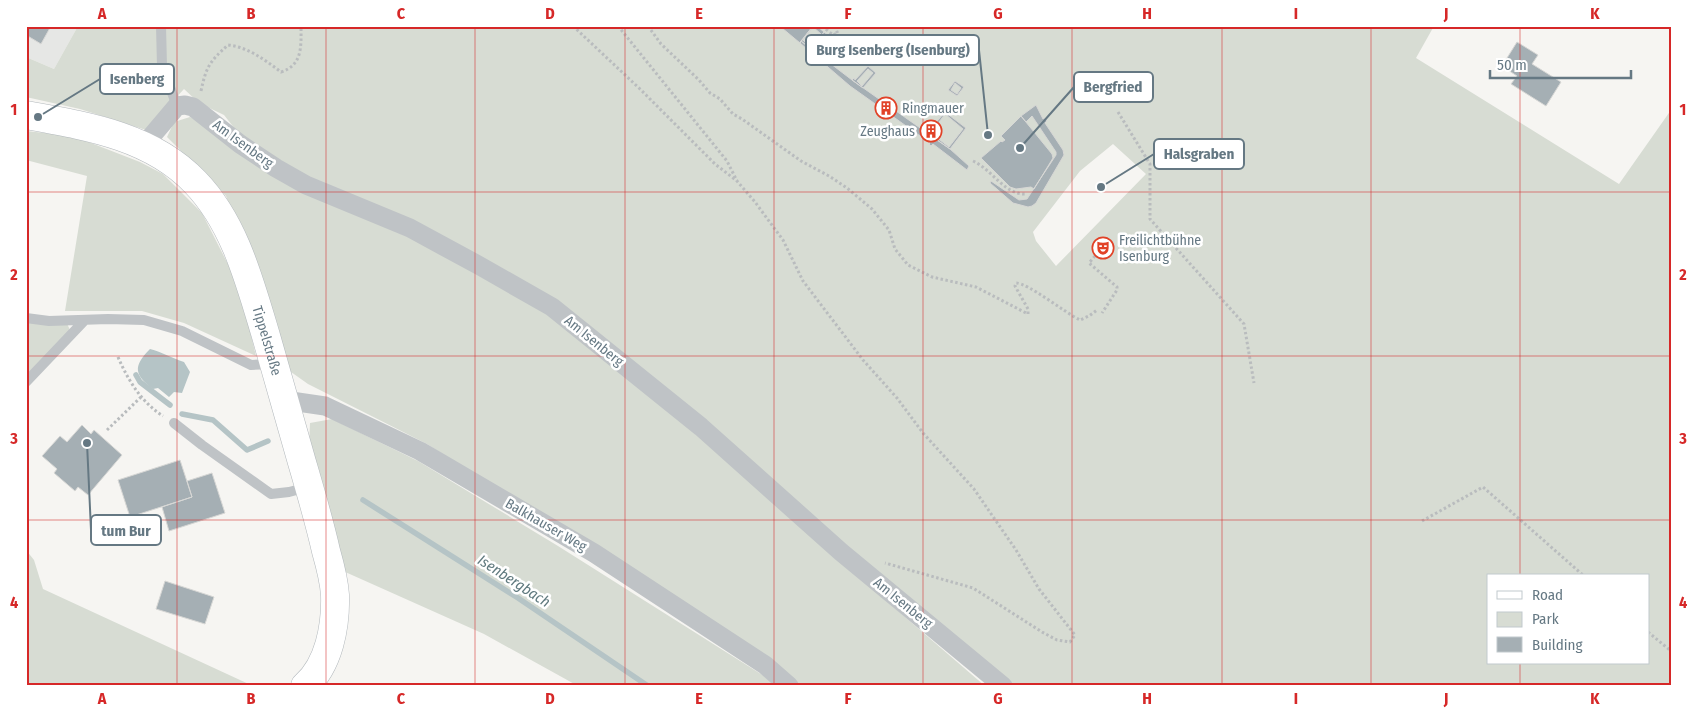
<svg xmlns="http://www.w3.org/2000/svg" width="1697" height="712" font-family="'Fira Sans Condensed',sans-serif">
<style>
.built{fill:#e6e7e5}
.green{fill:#d7dcd3;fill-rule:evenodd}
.water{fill:#b5c4c6}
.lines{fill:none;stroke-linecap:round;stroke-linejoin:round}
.stream{stroke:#b5c4c6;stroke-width:5.5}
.building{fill:#a5afb4;stroke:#d7d7d5;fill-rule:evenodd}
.secondary-casing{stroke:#b3b9bd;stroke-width:29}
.path{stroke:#b9bcbe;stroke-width:3;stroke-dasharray:2.5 2.5;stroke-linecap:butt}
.lane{stroke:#bfc3c6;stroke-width:10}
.street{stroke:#bfc3c6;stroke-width:19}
.secondary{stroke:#fff;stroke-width:28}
.grid{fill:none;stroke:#d62828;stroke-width:1;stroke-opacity:0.55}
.labels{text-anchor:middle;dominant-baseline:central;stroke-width:5;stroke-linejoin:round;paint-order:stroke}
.poi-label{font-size:14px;fill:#657883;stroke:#fff;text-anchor:start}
.street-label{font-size:14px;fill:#657883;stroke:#fff}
.water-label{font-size:15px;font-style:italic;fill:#607a7f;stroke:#fff}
.leader{fill:none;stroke:#657883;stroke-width:2}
.callout-dot{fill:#657883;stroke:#fff;stroke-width:2}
.callout{fill:#fff;stroke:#657883;stroke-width:2}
.callout-label{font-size:15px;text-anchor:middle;font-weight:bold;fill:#657883}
.neatline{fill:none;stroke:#d62828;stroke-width:2}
.grid-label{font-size:16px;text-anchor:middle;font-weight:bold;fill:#d62828}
</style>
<rect width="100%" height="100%" fill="#f6f5f2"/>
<path class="built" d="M26,26H78L54,69L26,57Z"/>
<path class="green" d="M78,26H1434L1416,58L1619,184L1671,110V686H1013L835,542L553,302L306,179L243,139L224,115L199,103L184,89L146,130L80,109L26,97V57L54,69ZM1113,144L1146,174L1056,266L1036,241L1033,232L1080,171ZM1488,576H1648V663H1488Z
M190,117L409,232L544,311L697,431L833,555L985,686H799L764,658L427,444L308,384L284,367L258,281L226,196L167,137L174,122Z
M26,131L73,136L140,162L163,174L202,213L239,286L256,356L184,323L142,311H65L87,176L26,160Z
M26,314L40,317H64L70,330L26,378Z
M332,419L418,461L558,546L764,676L776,686H578L484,634L343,571L309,447L310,423Z
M26,550L34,560L43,589L253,686H26Z"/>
<path class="water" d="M150,349C162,352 172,358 184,362L190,372L182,393L174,392L169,397L158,388L153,389C135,375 132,367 150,349Z"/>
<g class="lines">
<path class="stream" d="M136,375L140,382L170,405
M182,414L213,420L247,450L268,441
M363,500L518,598L648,686"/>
</g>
<path class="building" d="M26,26H51L41,44L26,35Z
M783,26H813L800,43L782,28Z
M813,26H817L824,32L811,49L801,41ZM813,27L821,34L811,47L803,40Z
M824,32L835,41L821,57L811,49ZM823,35L830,41L819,53L813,48Z
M801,41L852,80L950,149L969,166L967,170L933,144L931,146L929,144L930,143L850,86L800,43Z
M1517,42L1538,55L1532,64L1561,82L1546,106L1511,84L1517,76L1502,66Z
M868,66L876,73L863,88L852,80L854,78L855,80ZM868,69L873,73L862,86L857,81Z
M955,81L964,87L957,96L948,90ZM955,83L961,88L957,94L951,90Z
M1036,105L1043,119L1045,118L1047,121L1045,123L1063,150L1064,155L1036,203L1032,206L1028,207L1013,203L990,183L991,181L1019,200L1027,199L1056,155V152L1032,116L1026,122L1021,116Z
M945,112L966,128L950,149L927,133ZM945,114L963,129L949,147L931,133Z
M1021,116L1052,154L1053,158L1034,189L1031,187L1016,189L1010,187L981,158L1001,141L1002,142L1005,140L1001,136Z
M82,425L91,434L94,430L122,455L88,495L78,487L75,491L54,473L57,469L42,456L60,436L67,442Z
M180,460L192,497L130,517L118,480Z
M212,473L225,513L169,531L162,507L192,497L187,481Z
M165,581L214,597L205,624L156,609Z"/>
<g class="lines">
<g class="secondary-casing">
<g id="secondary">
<path id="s1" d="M26,115C87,126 151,136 195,182C235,223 250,283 266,336C278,377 289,418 301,459C310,490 319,520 326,551C330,565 334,580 335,595C336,626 329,665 305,686"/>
</g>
</g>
<path class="path" d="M573,26L640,89L715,164L737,181L755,202L783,240L803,281L863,360L897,398L923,433L974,489L1016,550L1039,589L1075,635L1070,642L1057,640L1042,632L973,588L885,563
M618,26L727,161L737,181
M648,26L661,44L699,80L710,93L720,99L733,114L742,119L801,161L829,176L847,188L872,209L889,230L895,249L908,265L932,277L976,287L1028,314V309L1015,286L1016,283C1028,283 1064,312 1080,320L1089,316L1097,310
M822,26L833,35L837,33
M835,26L840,40
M201,91C206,67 210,61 228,45C248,47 265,60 281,72C303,65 301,46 301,26
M1118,112L1150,164V219L1244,324L1254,383
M973,161C993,170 1005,196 1027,194
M1095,256L1089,263L1117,287V290L1102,313
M118,357C128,380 141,402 163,416
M107,430L141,397
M1422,521L1483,487L1584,576
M1648,632L1671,651"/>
<path class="lane" d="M161,26L162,66L177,106
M26,318L49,321L108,319L144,320L182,331L251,365L273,364
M26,382L84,321
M174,423L202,445L271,494L289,492L308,487"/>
<path class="street" d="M144,145L177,106L185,105L193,107L240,144L276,168L306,185L410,228L480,266L552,307L701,427L841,552L1003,686
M284,400L325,406L420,451L594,553L765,665L789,686"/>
<use href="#secondary" class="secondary"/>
</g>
<path class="grid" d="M177,26V686M326,26V686M475,26V686M625,26V686M774,26V686M923,26V686M1072,26V686M1222,26V686M1371,26V686M1520,26V576M26,192H1671M26,356H1671M26,520H1671M1520,663V686"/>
<defs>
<g id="building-ring" transform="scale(1.125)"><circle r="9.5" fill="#fff" stroke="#e14227" stroke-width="1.5"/><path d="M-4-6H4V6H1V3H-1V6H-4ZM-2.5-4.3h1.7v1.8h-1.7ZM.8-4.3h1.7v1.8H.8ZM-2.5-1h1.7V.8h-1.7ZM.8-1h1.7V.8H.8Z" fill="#e14227"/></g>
<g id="theatre-ring" transform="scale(1.125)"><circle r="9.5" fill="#fff" stroke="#e14227" stroke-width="1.5"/><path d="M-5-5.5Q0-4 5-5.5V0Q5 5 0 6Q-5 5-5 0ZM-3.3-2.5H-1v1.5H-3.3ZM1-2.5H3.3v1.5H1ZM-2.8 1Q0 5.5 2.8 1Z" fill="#e14227"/></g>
</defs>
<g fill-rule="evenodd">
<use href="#building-ring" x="886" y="108"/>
<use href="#building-ring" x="931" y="131"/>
<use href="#theatre-ring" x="1103" y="248"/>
</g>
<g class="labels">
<g class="poi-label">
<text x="902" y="108">Ringmauer</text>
<text x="915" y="131" text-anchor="end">Zeughaus</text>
<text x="1119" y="240">Freilichtbühne<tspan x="1119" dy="16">Isenburg</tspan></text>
</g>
<g class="street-label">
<text transform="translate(243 144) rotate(36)">Am Isenberg</text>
<text stroke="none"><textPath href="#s1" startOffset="361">Tippelstraße</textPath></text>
<text transform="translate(594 341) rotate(39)">Am Isenberg</text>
<text transform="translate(546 525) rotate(30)">Balkhauser Weg</text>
<text transform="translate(903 603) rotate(39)">Am Isenberg</text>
</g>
<g class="water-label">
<text transform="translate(514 581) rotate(33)">Isenbergbach</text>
</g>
</g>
<path class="leader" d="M988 135L979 50M38 117L100 79M1020 148L1074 87M1101 187L1154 154M87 443L91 530"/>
<g class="callout-dot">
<circle cx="988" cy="135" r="5"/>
<circle cx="38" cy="117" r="5"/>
<circle cx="1020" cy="148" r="5"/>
<circle cx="1101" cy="187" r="5"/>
<circle cx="87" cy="443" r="5"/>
</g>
<g class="callout">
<rect x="806" y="35" width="173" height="30" rx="5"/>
<rect x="100" y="64" width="74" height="30" rx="5"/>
<rect x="1074" y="72" width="79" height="30" rx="5"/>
<rect x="1154" y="139" width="90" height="30" rx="5"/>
<rect x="91" y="515" width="70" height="30" rx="5"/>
</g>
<g class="callout-label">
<text x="893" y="55">Burg Isenberg (Isenburg)</text>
<text x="137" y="84">Isenberg</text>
<text x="1113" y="92">Bergfried</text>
<text x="1199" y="159">Halsgraben</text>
<text x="126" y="536">tum Bur</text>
</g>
<rect width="1697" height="712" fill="none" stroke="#ffffff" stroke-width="55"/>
<rect x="1487" y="574" width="162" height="90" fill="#ffffff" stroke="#c1c9cd"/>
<rect x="1497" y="591" width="25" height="8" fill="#ffffff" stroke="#c1c9cd"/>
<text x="1532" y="600" font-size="15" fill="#657883">Road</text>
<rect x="1497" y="612" width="25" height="15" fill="#d7dcd3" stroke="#c1c9cd"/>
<text x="1532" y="624" font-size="15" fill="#657883">Park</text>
<rect x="1497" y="637" width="25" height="15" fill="#a5afb4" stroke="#c1c9cd"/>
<text x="1532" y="650" font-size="15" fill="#657883">Building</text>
<path d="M1490 70v8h141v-8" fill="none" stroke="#657883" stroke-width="2.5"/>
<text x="1497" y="70" font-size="15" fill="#657883" stroke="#ffffff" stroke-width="4" paint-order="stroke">50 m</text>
<rect x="28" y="28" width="1642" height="656" class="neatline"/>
<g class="grid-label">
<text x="102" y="19">A</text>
<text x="251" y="19">B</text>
<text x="401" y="19">C</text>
<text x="550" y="19">D</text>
<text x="699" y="19">E</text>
<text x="848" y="19">F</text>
<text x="998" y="19">G</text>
<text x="1147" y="19">H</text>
<text x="1296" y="19">I</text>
<text x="1446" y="19">J</text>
<text x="1595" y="19">K</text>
<text x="14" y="115">1</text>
<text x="1683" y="115">1</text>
<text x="14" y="280">2</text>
<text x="1683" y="280">2</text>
<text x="14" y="444">3</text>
<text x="1683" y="444">3</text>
<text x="14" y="608">4</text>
<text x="1683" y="608">4</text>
<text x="102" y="704">A</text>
<text x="251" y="704">B</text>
<text x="401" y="704">C</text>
<text x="550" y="704">D</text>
<text x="699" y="704">E</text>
<text x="848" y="704">F</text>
<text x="998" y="704">G</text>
<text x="1147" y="704">H</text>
<text x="1296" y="704">I</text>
<text x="1446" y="704">J</text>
<text x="1595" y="704">K</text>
</g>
</svg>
